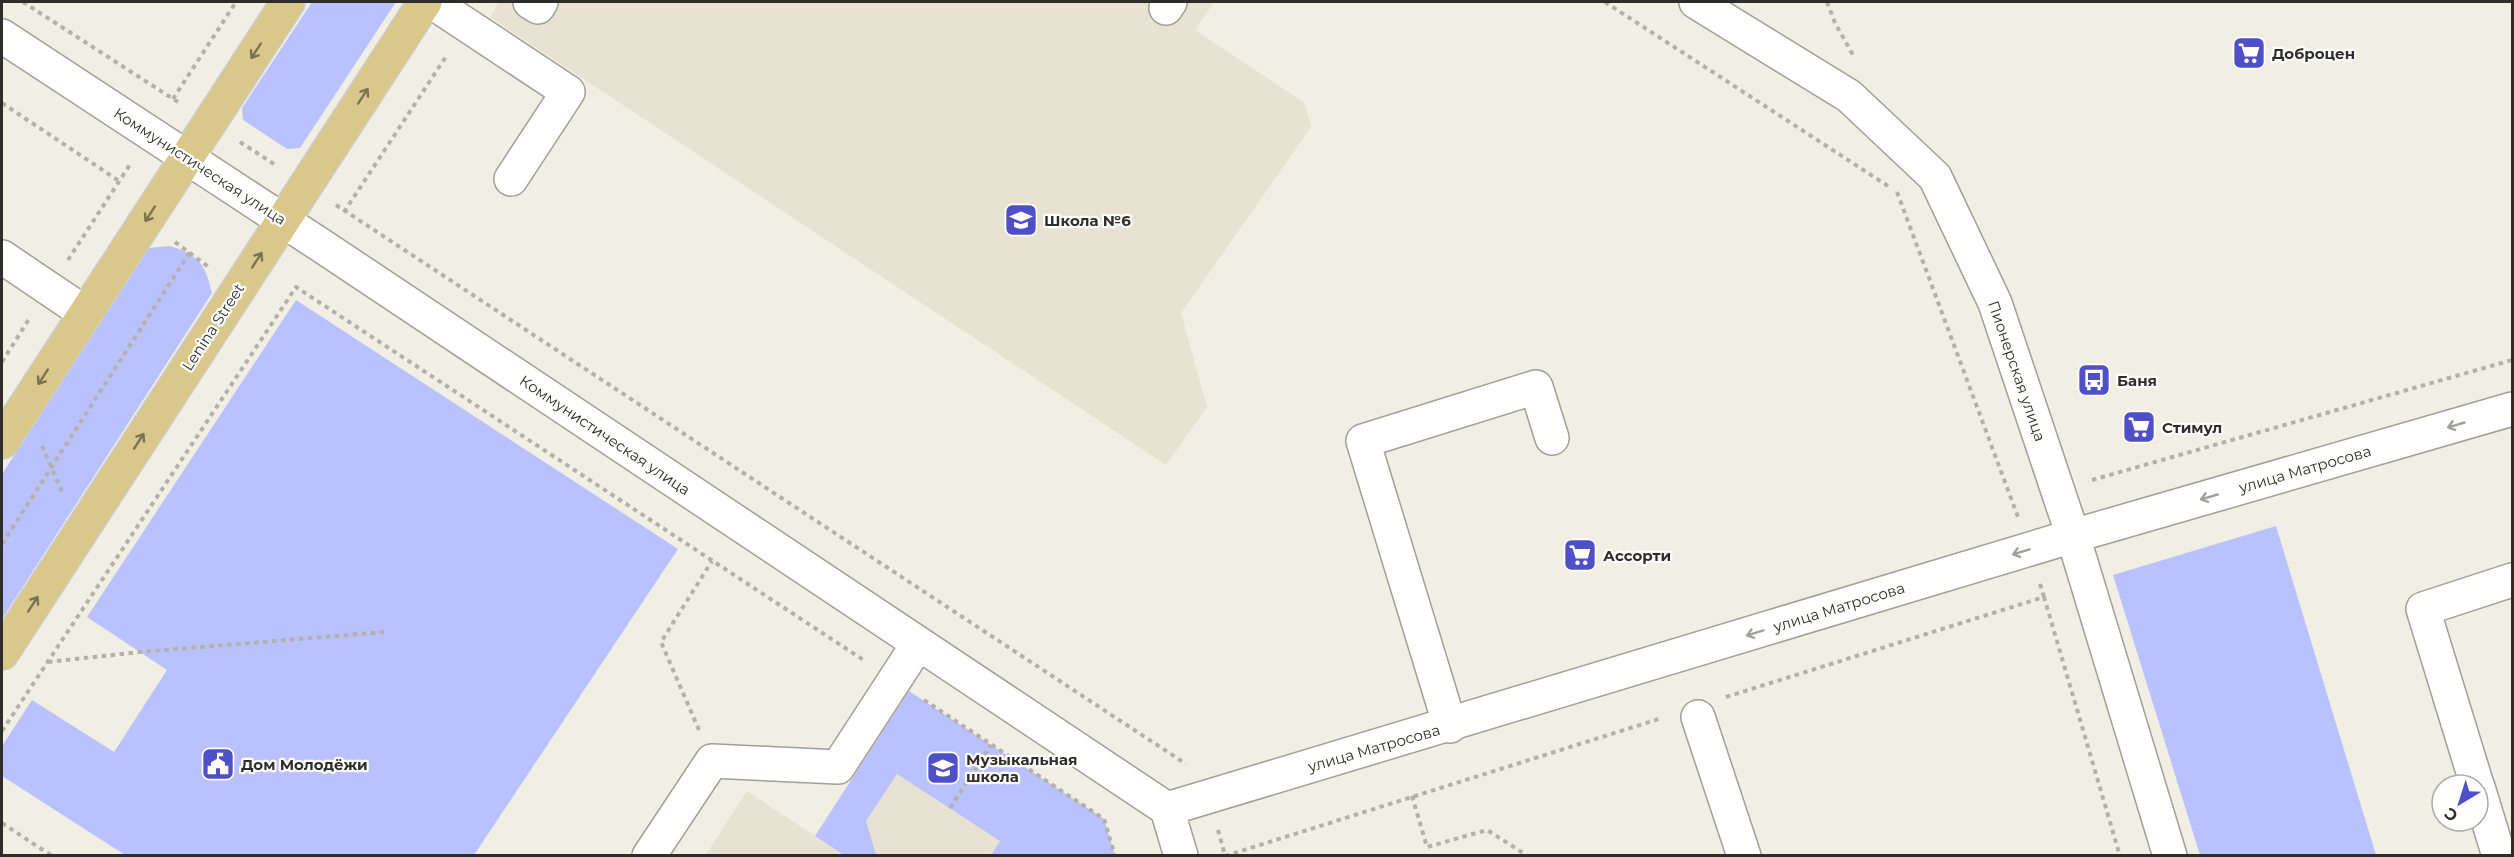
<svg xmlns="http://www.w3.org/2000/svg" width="2514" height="857" font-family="Montserrat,sans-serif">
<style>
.built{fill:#e7e2d2}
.green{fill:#b9c2ff}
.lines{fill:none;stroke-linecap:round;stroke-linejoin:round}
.minor-casing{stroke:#a29f96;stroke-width:36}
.major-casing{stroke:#cdcdcc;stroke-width:36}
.path{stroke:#b4b1a9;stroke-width:4;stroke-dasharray:4.5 4.5;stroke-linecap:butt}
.minor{stroke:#fff;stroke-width:33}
.major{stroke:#dac78a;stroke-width:33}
.oneway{stroke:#7b7255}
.oneway2{stroke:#a1a09f}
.labels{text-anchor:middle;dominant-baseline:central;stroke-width:4.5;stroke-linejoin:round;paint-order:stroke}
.poi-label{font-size:15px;font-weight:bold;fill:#2e2d29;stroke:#fff;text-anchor:start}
.street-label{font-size:15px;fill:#2e2d29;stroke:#fff}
</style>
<rect width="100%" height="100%" fill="#f1eee4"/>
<path class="built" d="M499,2H1214L1195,30L1305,103L1311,127L1181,313L1207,407L1166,465L490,17Z
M909,691L1104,819L1115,855L705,856L747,791L815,836Z"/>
<path class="green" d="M312,2H396L300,148L287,149L243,120L242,108Z
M170,246C199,255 205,264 212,293L2,619V474L149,248Z
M296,300L678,549L474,855H125L2,776V746L32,700L114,752L167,670L87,617Z
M2276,526L2376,855H2200L2113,575Z
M909,691L1104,819L1115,855H991L1000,841L897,774L866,821L876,855H844L815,836Z"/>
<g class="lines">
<g class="minor-casing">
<path id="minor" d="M432,2L568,92L511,179
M530,2L538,7L541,2
M1696,2L1849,96L1935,177L1995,303L2073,536L2170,856
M1166,8L1170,2
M2,36L322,246L1167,809L1181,856
M2,257L85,313
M1698,717L1744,856
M1450,726L1363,441L1536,387L1552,438
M2477,785L2423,609L2512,580
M2478,787L2499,856
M1167,809L2073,536L2512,409
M649,856L712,761L838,767L918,644"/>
</g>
<g class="major-casing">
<path id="major" d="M2,442L288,2
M2,653L425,2"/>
</g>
<path class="path" d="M23,2L181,104
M1605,2L1888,186
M1827,2L1835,23L1853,55
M173,99L236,2
M2,103L119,181
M240,142L277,166
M1897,192L2018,517
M336,205L1186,764
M344,212L447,55
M175,242L210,268
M68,260L131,163
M2,362L29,319
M42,446L63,494
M2092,480L2512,360
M2,544L190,252
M2040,584L2044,597
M48,662L140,652L384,632
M1726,697L2044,597L2120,856
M924,700L1104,819L1115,856
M699,730L661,642L712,561
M2,731L296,287L865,661
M1412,796L1427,847L1487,830L1528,856
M950,808L991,745
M2,823L52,856
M1218,830L1225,855L1222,856
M1225,856L1662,718"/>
<use href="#minor" class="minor"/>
<use href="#major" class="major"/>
</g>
<defs><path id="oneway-shaft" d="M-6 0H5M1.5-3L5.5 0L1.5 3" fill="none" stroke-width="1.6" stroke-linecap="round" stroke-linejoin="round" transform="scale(1.5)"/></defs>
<g class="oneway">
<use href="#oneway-shaft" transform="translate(256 51) rotate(123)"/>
<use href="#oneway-shaft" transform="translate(363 96) rotate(-57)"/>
<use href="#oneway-shaft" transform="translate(150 214) rotate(123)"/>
<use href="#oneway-shaft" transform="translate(257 260) rotate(-57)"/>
<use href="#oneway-shaft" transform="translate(43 377) rotate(123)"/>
<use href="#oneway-shaft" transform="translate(139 441) rotate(-57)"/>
<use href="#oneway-shaft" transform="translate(33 604) rotate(-57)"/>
</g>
<g class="oneway2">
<use href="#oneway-shaft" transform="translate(2456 425) rotate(164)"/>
<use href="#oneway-shaft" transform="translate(2209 497) rotate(164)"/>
<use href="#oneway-shaft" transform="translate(2021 552) rotate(163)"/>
<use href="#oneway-shaft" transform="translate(1755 633) rotate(163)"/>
</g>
<defs>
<g id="supermarket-square" transform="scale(1.725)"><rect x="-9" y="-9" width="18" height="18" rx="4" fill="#4f50c7" stroke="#fff"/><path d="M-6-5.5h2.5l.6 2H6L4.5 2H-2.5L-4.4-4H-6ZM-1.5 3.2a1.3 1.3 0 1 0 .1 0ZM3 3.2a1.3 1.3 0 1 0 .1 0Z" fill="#fff"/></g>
<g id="school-square" transform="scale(1.725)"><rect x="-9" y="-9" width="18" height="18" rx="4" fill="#4f50c7" stroke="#fff"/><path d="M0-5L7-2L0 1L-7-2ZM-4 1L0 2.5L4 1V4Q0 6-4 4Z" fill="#fff"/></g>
<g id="bus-square" transform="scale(1.725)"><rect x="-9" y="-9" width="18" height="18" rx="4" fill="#4f50c7" stroke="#fff"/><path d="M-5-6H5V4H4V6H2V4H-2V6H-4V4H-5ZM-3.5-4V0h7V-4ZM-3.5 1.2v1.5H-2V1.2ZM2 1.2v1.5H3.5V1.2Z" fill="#fff"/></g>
<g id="civic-square" transform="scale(1.725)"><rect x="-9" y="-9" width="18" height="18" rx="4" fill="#4f50c7" stroke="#fff"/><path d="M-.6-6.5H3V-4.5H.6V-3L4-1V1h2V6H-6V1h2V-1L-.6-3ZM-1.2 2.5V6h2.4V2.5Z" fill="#fff"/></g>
</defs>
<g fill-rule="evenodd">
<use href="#supermarket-square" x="2249" y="53"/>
<use href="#school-square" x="1021" y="220"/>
<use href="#bus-square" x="2094" y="380"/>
<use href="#supermarket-square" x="2139" y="427"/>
<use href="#supermarket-square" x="1580" y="555"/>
<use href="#civic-square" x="218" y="764"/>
<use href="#school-square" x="943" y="768"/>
</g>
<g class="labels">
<g class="poi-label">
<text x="2272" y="53">Доброцен</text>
<text x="1044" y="220">Школа №6</text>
<text x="2117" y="380">Баня</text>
<text x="2162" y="427">Стимул</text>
<text x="1603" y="555">Ассорти</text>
<text x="966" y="759">Музыкальная<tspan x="966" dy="17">школа</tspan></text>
<text x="241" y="764">Дом Молодёжи</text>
</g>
<g class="street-label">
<text transform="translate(200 166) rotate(33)">Коммунистическая улица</text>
<text transform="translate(213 327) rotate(-57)">Lenina Street</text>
<text transform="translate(2017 371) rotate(71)">Пионерская улица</text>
<text transform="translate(605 435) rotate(34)">Коммунистическая улица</text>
<text transform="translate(2305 469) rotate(-16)">улица Матросова</text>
<text transform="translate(1839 607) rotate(-17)">улица Матросова</text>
<text transform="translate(1374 748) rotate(-16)">улица Матросова</text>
</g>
</g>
<rect width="2514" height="857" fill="none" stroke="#2e2d29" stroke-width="6"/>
<g transform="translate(2460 803) rotate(218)"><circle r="28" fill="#ffffff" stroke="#ababa9" stroke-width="1.5"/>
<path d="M0-4.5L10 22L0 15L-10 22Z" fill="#4f50c7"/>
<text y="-9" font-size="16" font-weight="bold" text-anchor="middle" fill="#2e2d29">С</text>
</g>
</svg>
